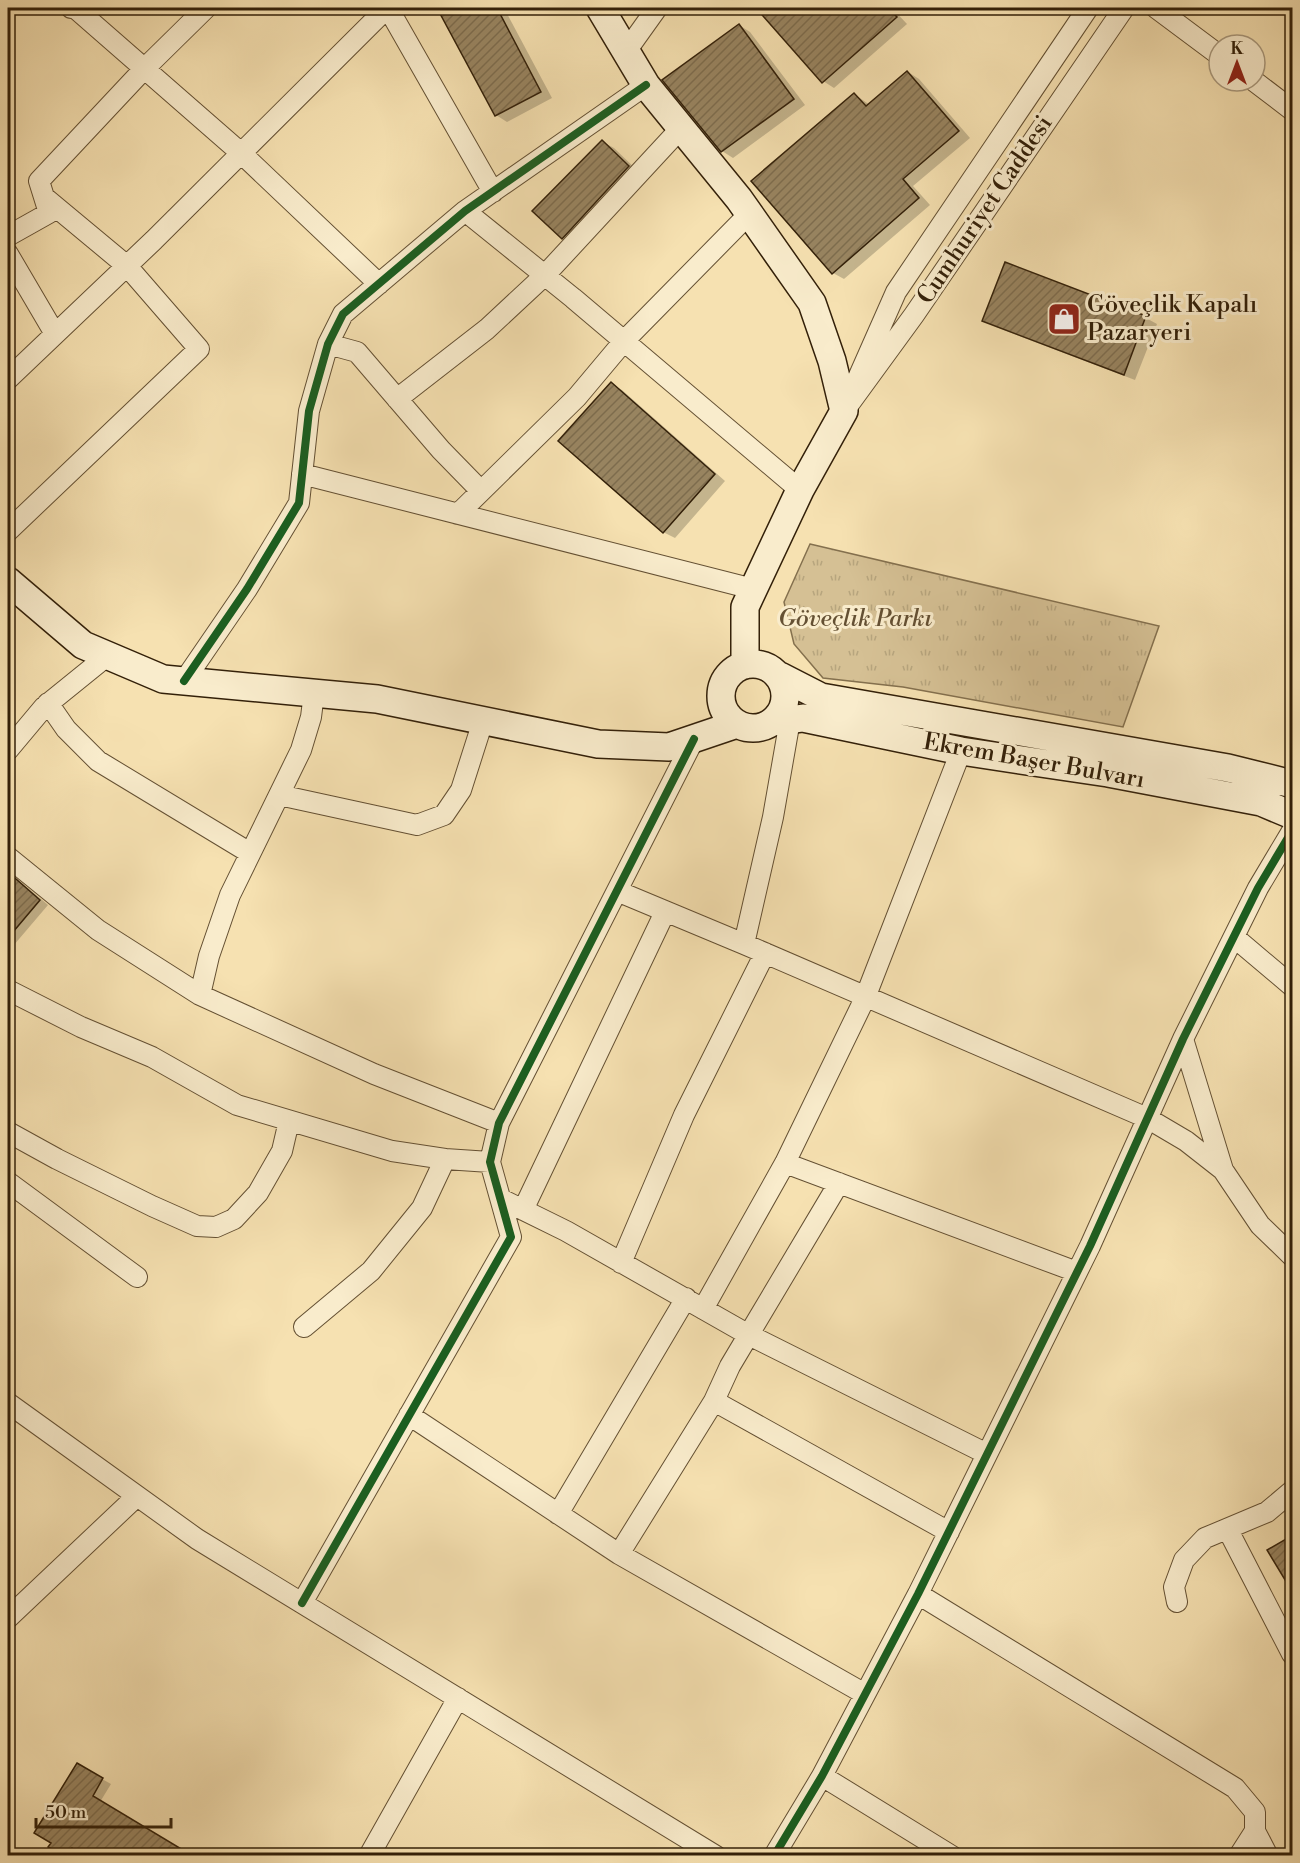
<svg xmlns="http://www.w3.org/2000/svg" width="1300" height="1863" font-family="'Libre Bodoni',serif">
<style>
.park{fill:url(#park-tufts);stroke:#84704e;stroke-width:1.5}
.shadow{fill:#0003}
.building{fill:url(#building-hatch);stroke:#332009;stroke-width:1.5}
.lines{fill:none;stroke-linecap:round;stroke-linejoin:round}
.street-casing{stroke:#645033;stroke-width:22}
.secondary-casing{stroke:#332009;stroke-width:30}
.street{stroke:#f9eccc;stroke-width:20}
.secondary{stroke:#f9eccc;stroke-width:27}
.cycleway-casing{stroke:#f9eccc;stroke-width:11}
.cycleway{stroke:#1b5e20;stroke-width:8}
.labels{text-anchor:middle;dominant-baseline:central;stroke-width:6;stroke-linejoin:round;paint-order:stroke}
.street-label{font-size:24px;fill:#332009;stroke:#f9eccc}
.poi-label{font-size:24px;fill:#332009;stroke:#f9eccc;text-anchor:start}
.park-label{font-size:24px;font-style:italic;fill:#645033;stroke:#f9eccc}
</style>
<defs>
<pattern id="park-tufts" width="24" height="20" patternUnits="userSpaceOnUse" patternTransform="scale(1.5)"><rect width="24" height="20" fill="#d5c094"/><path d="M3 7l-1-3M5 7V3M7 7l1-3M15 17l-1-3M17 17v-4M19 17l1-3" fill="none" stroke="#b7a57e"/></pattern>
<pattern id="building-hatch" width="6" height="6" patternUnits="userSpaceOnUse" patternTransform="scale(1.5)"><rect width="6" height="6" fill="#988460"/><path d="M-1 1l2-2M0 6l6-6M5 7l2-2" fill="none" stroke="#7d6c4d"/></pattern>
</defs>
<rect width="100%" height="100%" fill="#f6e1b1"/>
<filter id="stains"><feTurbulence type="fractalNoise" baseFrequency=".00333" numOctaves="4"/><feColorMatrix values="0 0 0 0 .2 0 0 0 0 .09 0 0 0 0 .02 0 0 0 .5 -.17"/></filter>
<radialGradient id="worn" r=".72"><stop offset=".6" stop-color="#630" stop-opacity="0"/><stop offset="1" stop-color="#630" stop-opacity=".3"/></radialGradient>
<path class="park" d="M810,544L1159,626L1123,727L903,687L823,678L794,644L784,602Z"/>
<path class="shadow" d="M439,8H504L552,98L507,122L496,115Z
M758,8H892L907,24L834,88L823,81Z
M739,25L750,32L805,105L733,158L722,151Z
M908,72L919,79L970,138L913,186L930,205L844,279L833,273L854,94L870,105Z
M603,142L614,148L640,173L574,244L563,238Z
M1006,264L1146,318L1157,324L1135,380L996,327L984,320Z
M611,384L622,390L725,481L675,538L663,532Z
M8,871L48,905L8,952Z
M77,1765L111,1784L100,1802L79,1856H66Z"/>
<path class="building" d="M437,8H497L541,92L495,116Z
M756,8H888L897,17L822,83Z
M739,24L794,99L721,152L662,80Z
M907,71L959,131L903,179L919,198L832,274L751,181L854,93L866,106Z
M602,140L629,166L562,239L532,211Z
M1005,262L1146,316L1124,375L982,321Z
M611,382L715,474L663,533L558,441Z
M8,872L40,900L8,938Z
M1293,1535V1593L1267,1550Z
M77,1763L103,1778L93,1796L193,1856H84L72,1848L68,1856H63L48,1847L51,1843L34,1833Z"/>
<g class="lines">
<g class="street-casing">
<path id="street" d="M71,8H75L241,153L379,284
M388,8L493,192
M1156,8L1219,55
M627,50L657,8
M1254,81L1292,110
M465,211L573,298L800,490
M8,236L49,213L39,181L144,69L206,8
M8,254L55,334
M328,344L357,352L441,450L481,491
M858,378L896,292L1088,8
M8,379L154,240L387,8
M397,399L487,329L545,275L681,128
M844,411L914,315L1124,8
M302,474L753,589
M458,514L577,397L624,341L749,214
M8,531L199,349L127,266L44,197
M184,681L247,589L299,503L309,411L328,344L343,314L465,211L646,85
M48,703L66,729L98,761L250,853
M8,750L44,707L107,656
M279,795L417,825L444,815L461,790L483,721
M8,857L98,930L200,995L374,1074L499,1123
M617,891L744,944L1147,1118L1186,1141L1223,1170
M1234,937L1292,986
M744,944L773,817L790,720
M8,990L81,1027L152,1057L237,1105L392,1151L445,1159
M200,995L209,956L230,895L301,750L311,717L314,693
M1183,1039L1223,1170L1260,1225L1292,1256
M8,1132L57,1159L152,1206L197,1226L216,1227L234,1219L258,1193L282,1151L289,1121
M785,1163L1077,1272
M8,1182L137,1277
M501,1199L566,1231L749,1335L987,1454
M523,1210L665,912
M621,1263L684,1115L765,953
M703,1309L785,1163L865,998L961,751
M304,1327L371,1271L422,1208L445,1159L490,1162
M714,1401L949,1532
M8,1403L197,1539L716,1856
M409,1415L619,1554L865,1694
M558,1514L686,1298
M1228,1530L1292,1654
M619,1554L714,1401L730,1366L839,1183
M918,1594L1235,1788L1255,1812V1831L1268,1856
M1177,1602L1174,1587L1184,1560L1205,1538L1267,1512L1292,1491
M302,1603L511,1237L490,1162L499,1123L694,739
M8,1618L137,1496
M822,1776L952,1856
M369,1856L458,1698
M774,1856L822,1776L918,1594L1090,1246L1183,1039L1258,888L1292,831
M1239,1856L1255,1831"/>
</g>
<g class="secondary-casing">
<path id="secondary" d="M600,8L646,85L739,199L812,303L832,361L844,411L800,490L745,607V665
M8,581L83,645L163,679L377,699L598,744L669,747L737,724
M721 696a32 32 0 1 1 64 0a32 32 0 1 1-64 0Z
M780,676L821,697L1228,768L1292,784
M774,722L803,718L961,751L1108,773L1261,802L1292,815"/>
</g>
<use href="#street" class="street"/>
<use href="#secondary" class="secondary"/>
<g class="cycleway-casing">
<path id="cycleway" d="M184,681L247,589L299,503L309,411L328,344L343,314L465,211L646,85
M302,1603L511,1237L490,1162L499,1123L694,739
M774,1856L822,1776L918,1594L1090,1246L1183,1039L1258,888L1292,831"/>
</g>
<use href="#cycleway" class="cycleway"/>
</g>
<defs>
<g id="shop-square" transform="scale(1.725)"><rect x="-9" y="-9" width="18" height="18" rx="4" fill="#8f2418" stroke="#f9eccc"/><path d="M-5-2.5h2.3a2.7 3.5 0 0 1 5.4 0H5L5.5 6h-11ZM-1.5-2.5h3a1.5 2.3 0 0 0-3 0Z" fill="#fff"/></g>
</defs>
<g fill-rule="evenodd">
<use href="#shop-square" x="1064" y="319"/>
</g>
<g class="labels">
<g class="street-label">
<text transform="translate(985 210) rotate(-56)">Cumhuriyet Caddesi</text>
<text transform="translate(1034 761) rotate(10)">Ekrem Başer Bulvarı</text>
</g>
<g class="poi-label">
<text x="1087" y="305">Göveçlik Kapalı<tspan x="1087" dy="28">Pazaryeri</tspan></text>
</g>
<g class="park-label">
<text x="855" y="619">Göveçlik Parkı</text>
</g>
</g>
<rect width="1300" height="1863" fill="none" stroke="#f6e1b1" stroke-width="30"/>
<rect x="9" y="9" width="1282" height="1845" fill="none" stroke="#332009" stroke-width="3"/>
<rect x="15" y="15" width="1270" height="1833" fill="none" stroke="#332009" stroke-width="1.5"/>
<g transform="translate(1237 63)"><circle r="28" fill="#f9eccc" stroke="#aa9a7e" stroke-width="1.5"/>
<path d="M0-4.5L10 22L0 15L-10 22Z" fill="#8f2418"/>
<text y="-9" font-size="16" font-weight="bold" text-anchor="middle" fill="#332009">K</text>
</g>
<path d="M36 1818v9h135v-9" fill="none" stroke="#332009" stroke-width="3"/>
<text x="45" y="1818" font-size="18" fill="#332009" stroke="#f9eccc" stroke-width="4.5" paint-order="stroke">50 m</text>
<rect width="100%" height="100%" filter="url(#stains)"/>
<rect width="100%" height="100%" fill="url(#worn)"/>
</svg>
